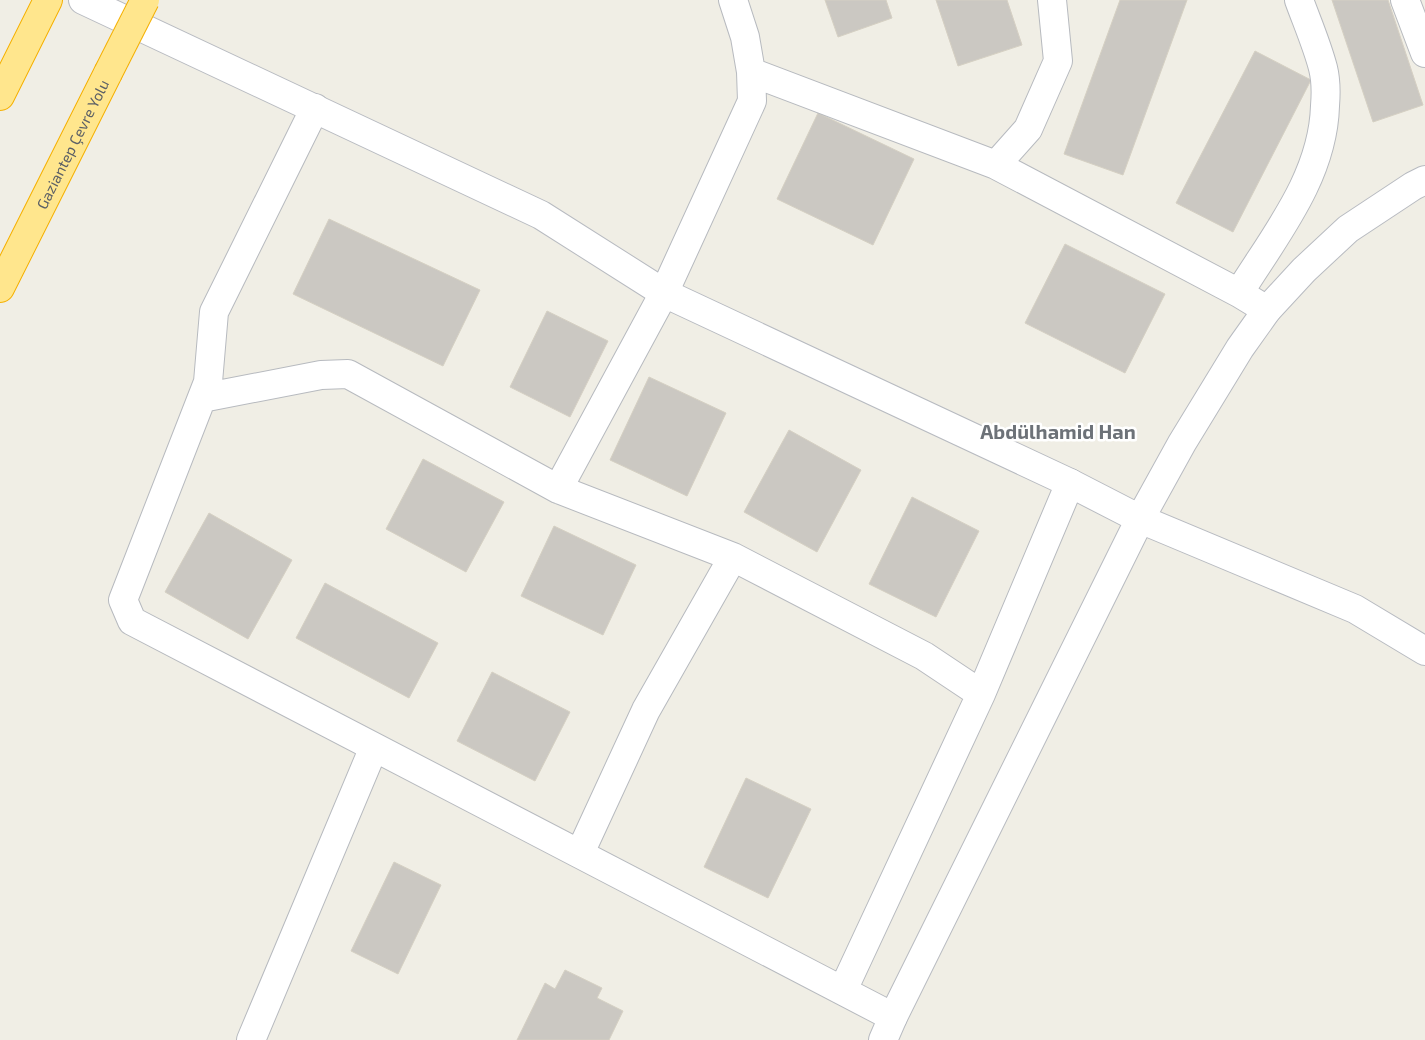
<svg xmlns="http://www.w3.org/2000/svg" width="1425" height="1040" font-family="'Exo 2',sans-serif">
<style>
.building{fill:#cbc8c2;stroke:#d5d0c3}
.lines{fill:none;stroke-linecap:round;stroke-linejoin:round}
.street-casing{stroke:#b7babf;stroke-width:30}
.secondary-casing{stroke:#b8bbc1;stroke-width:30}
.highway-casing{stroke:#f5b000;stroke-width:30}
.street{stroke:#fff;stroke-width:28}
.secondary{stroke:#fff;stroke-width:28}
.highway{stroke:#ffe68d;stroke-width:28}
.highway-bridge-casing{stroke:#f5b000;stroke-width:30;stroke-linecap:butt}
.highway-bridge{stroke:#ffe68d;stroke-width:28}
.labels{text-anchor:middle;dominant-baseline:central;stroke-width:5;stroke-linejoin:round;paint-order:stroke}
.street-label{font-size:15px;fill:#5c6066;stroke:#fff}
.district-label{font-size:20px;font-weight:bold;fill:#6d7278;stroke:#fff}
</style>
<rect width="100%" height="100%" fill="#f0eee5"/>
<path class="building" d="M825,0H886L892,18L838,37Z
M936,0H1007L1022,45L958,66Z
M1120,0H1187L1123,175L1064,154Z
M1332,0H1388L1423,105L1373,122Z
M1255,51L1311,80L1233,232L1176,203Z
M818,113L914,159L873,245L777,199Z
M329,219L480,290L443,366L293,294Z
M1065,244L1165,294L1125,373L1025,323Z
M547,311L608,341L570,417L510,387Z
M649,377L726,413L687,496L610,460Z
M789,430L861,470L817,552L744,512Z
M423,459L504,502L466,572L386,529Z
M912,497L979,531L936,617L869,584Z
M209,513L292,560L248,639L165,592Z
M554,526L636,565L603,635L521,596Z
M325,583L438,643L409,698L296,638Z
M492,672L570,712L535,781L457,741Z
M746,778L811,809L768,898L704,867Z
M394,862L441,885L398,974L351,951Z
M565,970L602,988L597,998L623,1011L609,1040H517L545,983L555,989Z"/>
<g class="lines">
<g class="street-casing">
<path id="street" d="M1405,0L1425,53
M751,72L996,165L1239,293L1267,310
M315,108L214,312L208,382L123,600L132,621L893,1017
M996,165L1028,129L1058,61L1052,0
M1239,293C1275,235 1323,177 1325,106C1326,94 1326,80 1323,68C1317,45 1307,22 1299,0
M202,398L321,375L348,374L558,489L733,557L924,656L981,694
M558,489L664,293L752,101L751,72L745,37L733,0
M580,853L646,710L733,557
M843,990L981,694L1070,483
M251,1040L374,747"/>
</g>
<g class="secondary-casing">
<path id="secondary" d="M83,0L541,215L664,293L1070,483L1140,519L893,1017L883,1040
M1425,180L1413,186L1348,229L1304,270L1267,310L1240,348L1182,443L1140,519L1355,609L1425,651"/>
</g>
<g class="highway-casing">
<g id="highway">
<path d="M0,96L48,0"/>
<path id="s1" d="M0,288L108,73"/>
</g>
</g>
<use href="#street" class="street"/>
<use href="#secondary" class="secondary"/>
<use href="#highway" class="highway"/>
<g class="highway-bridge-casing">
<path id="highway-bridge" d="M108,73L145,0"/>
</g>
<use href="#highway-bridge" class="highway-bridge"/>
</g>
<g class="labels">
<g class="street-label">
<text stroke="none"><textPath href="#s1" startOffset="161">Gaziantep Çevre Yolu</textPath></text>
</g>
<g class="district-label">
<text x="1058" y="431">Abdülhamid Han</text>
</g>
</g>
</svg>
